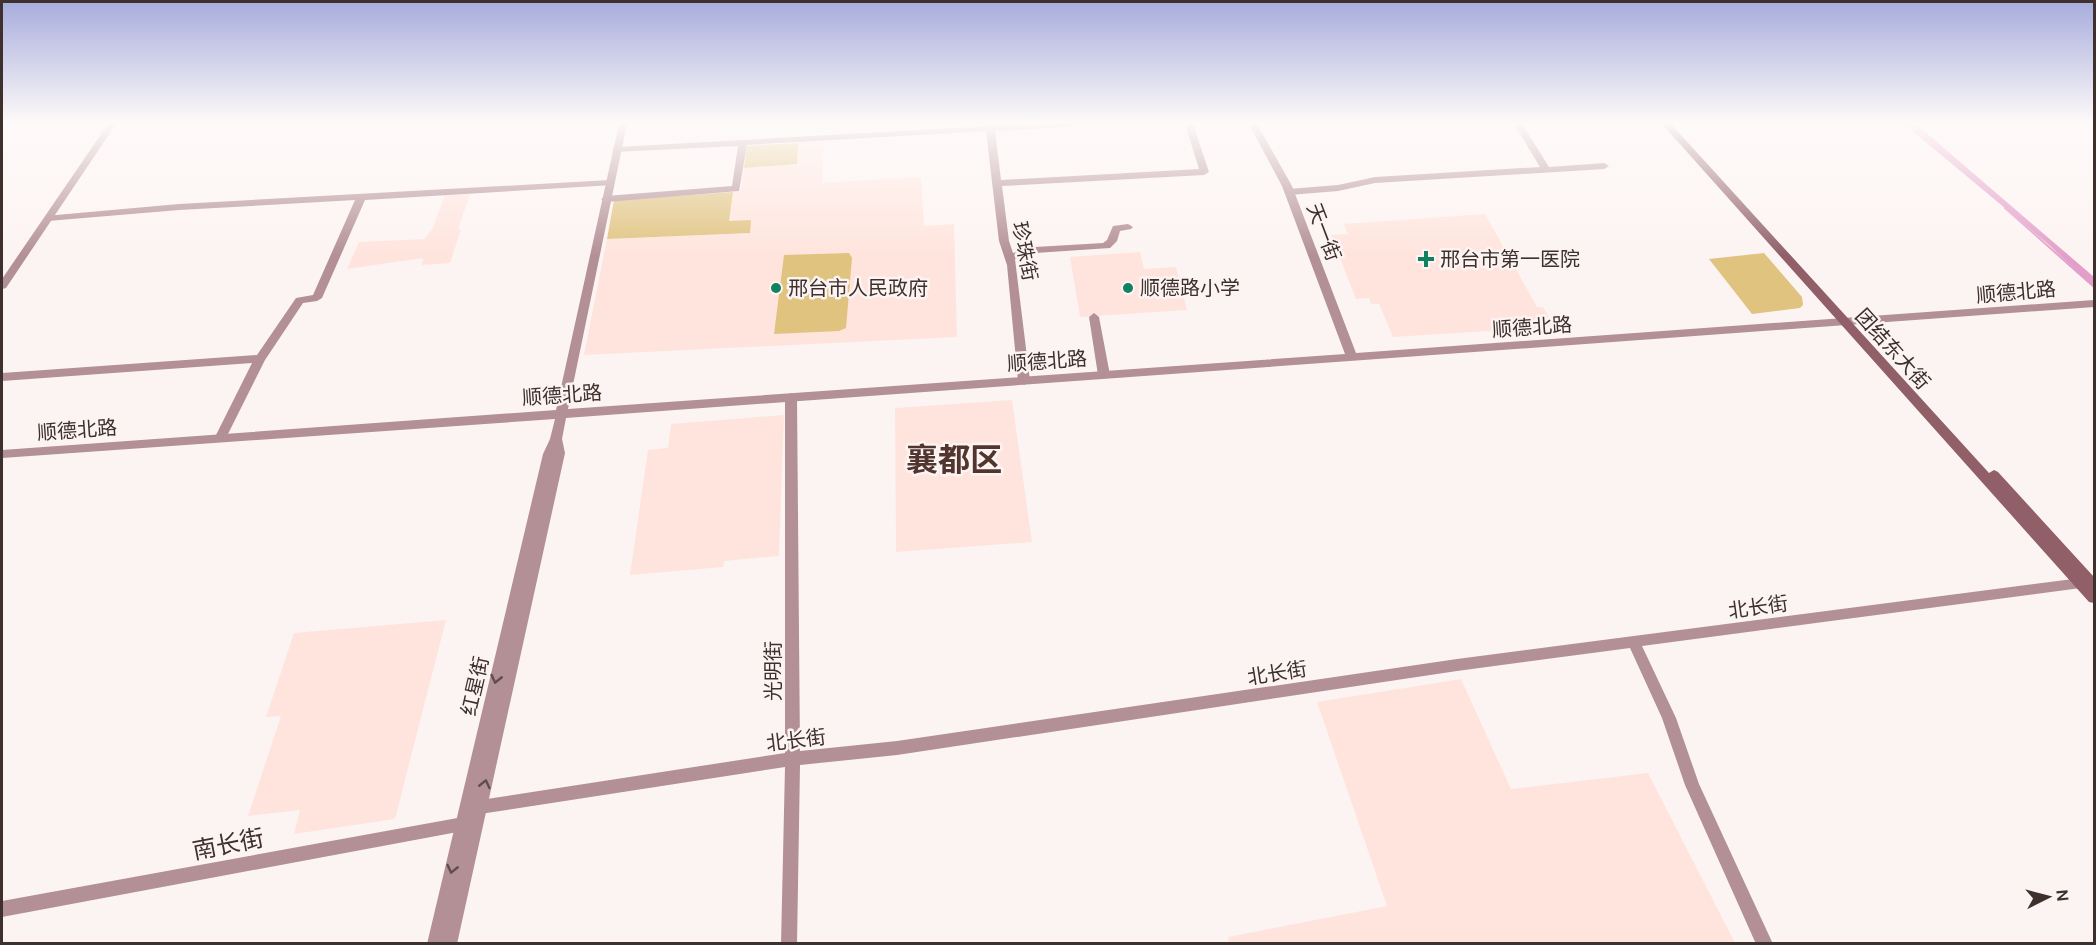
<svg xmlns="http://www.w3.org/2000/svg" width="2096" height="945" font-family="'DM Sans','Noto Sans SC',sans-serif">
<style>
.built{fill:#ffe4dd}
.green{fill:#e0c37f}
.water{fill:#e39fc9}
.lines{fill:none;stroke-linecap:round;stroke-linejoin:round}
.stream{stroke:#e39fc9;stroke-width:2}
.minor{fill:#b39095;fill-rule:evenodd}
.tertiary{fill:#b39095;fill-rule:evenodd}
.secondary{fill:#905f68;fill-rule:evenodd}
.oneway{stroke:#614d4c}
.poi-dot{fill:#118260;stroke:#fcf4f2;stroke-width:2}
.labels{text-anchor:middle;dominant-baseline:central;stroke-width:5;stroke-linejoin:round;paint-order:stroke}
.street-label{font-size:20px;fill:#3e302d;stroke:#fcf4f2}
.poi-label{font-size:20px;fill:#3e302d;stroke:#fcf4f2;text-anchor:start}
.near-street-label{font-size:24px;fill:#3e302d;stroke:#fcf4f2}
.town-label{font-size:32px;font-weight:bold;fill:#51352e;stroke:#fcf4f2}
</style>
<rect width="100%" height="100%" fill="#fcf4f2"/>
<path class="built" d="M824,139L822,183L921,177L924,226L954,224L957,337L584,355L607,239L750,233L729,221L733,192L741,191L744,168L796,164L798,140Z
M470,194L458,229H461L450,263L422,265L423,258L347,269L359,242L425,239L433,227L445,195Z
M1485,214L1537,307H1543L1555,327L1393,337L1379,304H1371L1369,298L1356,299L1331,235L1348,234L1344,224Z
M1140,252L1144,269L1176,267L1187,310L1080,317L1070,257Z
M1012,400L1032,542L896,552L895,408Z
M784,415L779,556L724,561L723,567L630,575L648,450L668,448L671,424Z
M446,620L395,819L294,834L300,810L248,816L281,716L266,717L294,633Z
M1461,679L1511,789L1648,773L1735,943H1229L1228,937L1387,906L1317,702Z"/>
<path class="green" d="M798,143L797,164L744,168L747,146Z
M733,192L729,221L751,220L750,233L607,239L614,200Z
M849,253L852,258L846,328L839,331L774,334L784,255Z
M1764,253L1802,297L1803,305L1800,308L1752,314L1709,259Z"/>
<path class="water" d="M1904,124H1916L2094,277V287L2048,244Z"/>
<g class="lines">
<path class="stream" d="M2005,208L2094,287"/>
<path class="minor" d="M1025,124H1072L1068,127L995,131L1001,180L1199,169L1185,124H1193L1209,172L1204,175L1002,186L1009,241L1013,253L1035,247L1103,243L1107,240L1113,226L1128,224L1133,227L1131,229L1120,231L1117,241L1110,248L1035,253L1015,259L1030,381L1024,385L1018,381L1007,265L999,241L986,131L747,145L739,191L606,202L601,199L606,196L732,186L738,146L614,152L612,150L617,147Z
M1514,124H1522L1549,167L1604,163L1609,166L1604,169L1375,183L1338,191L1289,195L1284,192L1289,189L1338,185L1375,177L1540,167Z
M610,180L613,181V185L365,200L322,298L317,301L303,303L265,360L225,440H217L215,437L252,363L2,381V373L257,355L296,298L313,295L355,200L179,210L48,221L45,220V216L179,204Z
M1094,313L1099,317L1110,375L1104,379L1098,375L1089,317Z
M791,393L797,397L800,751L897,741L1457,659L2081,578L2086,579L2087,583L2086,587L2081,588L1642,646L1676,718L1699,784L1773,944H1756L1685,785L1662,718L1630,648L1457,671L897,755L800,765L797,944H781L785,767L480,814L475,812L473,807L475,802L480,800L785,753V397Z
M463,817L468,819L471,824L468,829L463,831L2,917V901Z"/>
<path class="tertiary" d="M108,124H116L6,288L2,289V279Z
M619,124H627L568,409L1345,354L1282,186L1249,124H1257L1292,186L1356,353L2094,300V307L566,418L562,439L565,453L457,944H427L543,454L550,439L555,419L2,458V450L556,410Z"/>
<path class="secondary" d="M1662,124H1671L1989,473L1994,470L1998,472L2094,577V603L2089,602Z"/>
</g>
<defs><path id="oneway-chevron" d="M-2-3.5L2.5 0L-2 3.5" fill="none" stroke-width="1.6" stroke-linecap="round" stroke-linejoin="round" transform="scale(1.5)"/></defs>
<g class="oneway">
<use href="#oneway-chevron" transform="translate(496 679) rotate(103)"/>
<use href="#oneway-chevron" transform="translate(485 784) rotate(-77)"/>
<use href="#oneway-chevron" transform="translate(452 869) rotate(103)"/>
</g>
<linearGradient id="sky" x2="0" y2="1"><stop stop-color="#a6acdc"/><stop offset="0.48" stop-color="#fefaf9"/><stop offset="1" stop-color="#fefaf9" stop-opacity="0"/></linearGradient>
<rect width="2096" height="256" fill="url(#sky)"/>
<g class="poi-dot">
<path d="M1423 250h6v6h6v6h-6v6h-6v-6h-6v-6h6z"/>
<circle cx="776" cy="288" r="6"/>
<circle cx="1128" cy="288" r="6"/>
</g>
<g class="labels">
<g class="street-label">
<text transform="translate(1324 232) rotate(69)">天一街</text>
<text transform="translate(1025 251) rotate(79)">珍珠街</text>
<text transform="translate(2016 292) rotate(-5)">顺德北路</text>
<text transform="translate(1532 327) rotate(-4)">顺德北路</text>
<text transform="translate(1893 349) rotate(48)">团结东大街</text>
<text transform="translate(1047 361) rotate(-4)">顺德北路</text>
<text transform="translate(562 395) rotate(-4)">顺德北路</text>
<text transform="translate(77 430) rotate(-4)">顺德北路</text>
<text transform="translate(1758 607) rotate(-8)">北长街</text>
<text transform="translate(773 671) rotate(-90)">光明街</text>
<text transform="translate(1277 673) rotate(-9)">北长街</text>
<text transform="translate(475 686) rotate(-77)">红星街</text>
<text transform="translate(796 740) rotate(-7)">北长街</text>
</g>
<g class="poi-label">
<text x="1440" y="259">邢台市第一医院</text>
<text x="788" y="288">邢台市人民政府</text>
<text x="1140" y="288">顺德路小学</text>
</g>
<g class="near-street-label">
<text transform="translate(228 844) rotate(-11)">南长街</text>
</g>
<g class="town-label">
<text x="954" y="460">襄都区</text>
</g>
</g>
<rect width="2096" height="945" fill="none" stroke="#3e302d" stroke-width="6"/>
<g transform="translate(2048 897) rotate(84)" stroke="#fcf4f2" stroke-width="4.5" paint-order="stroke">
<path d="M0-4.5L10 22L0 15L-10 22Z" fill="#3e302d"/>
<text y="-9" font-size="16" font-weight="bold" text-anchor="middle" fill="#3e302d">N</text>
</g>
</svg>
